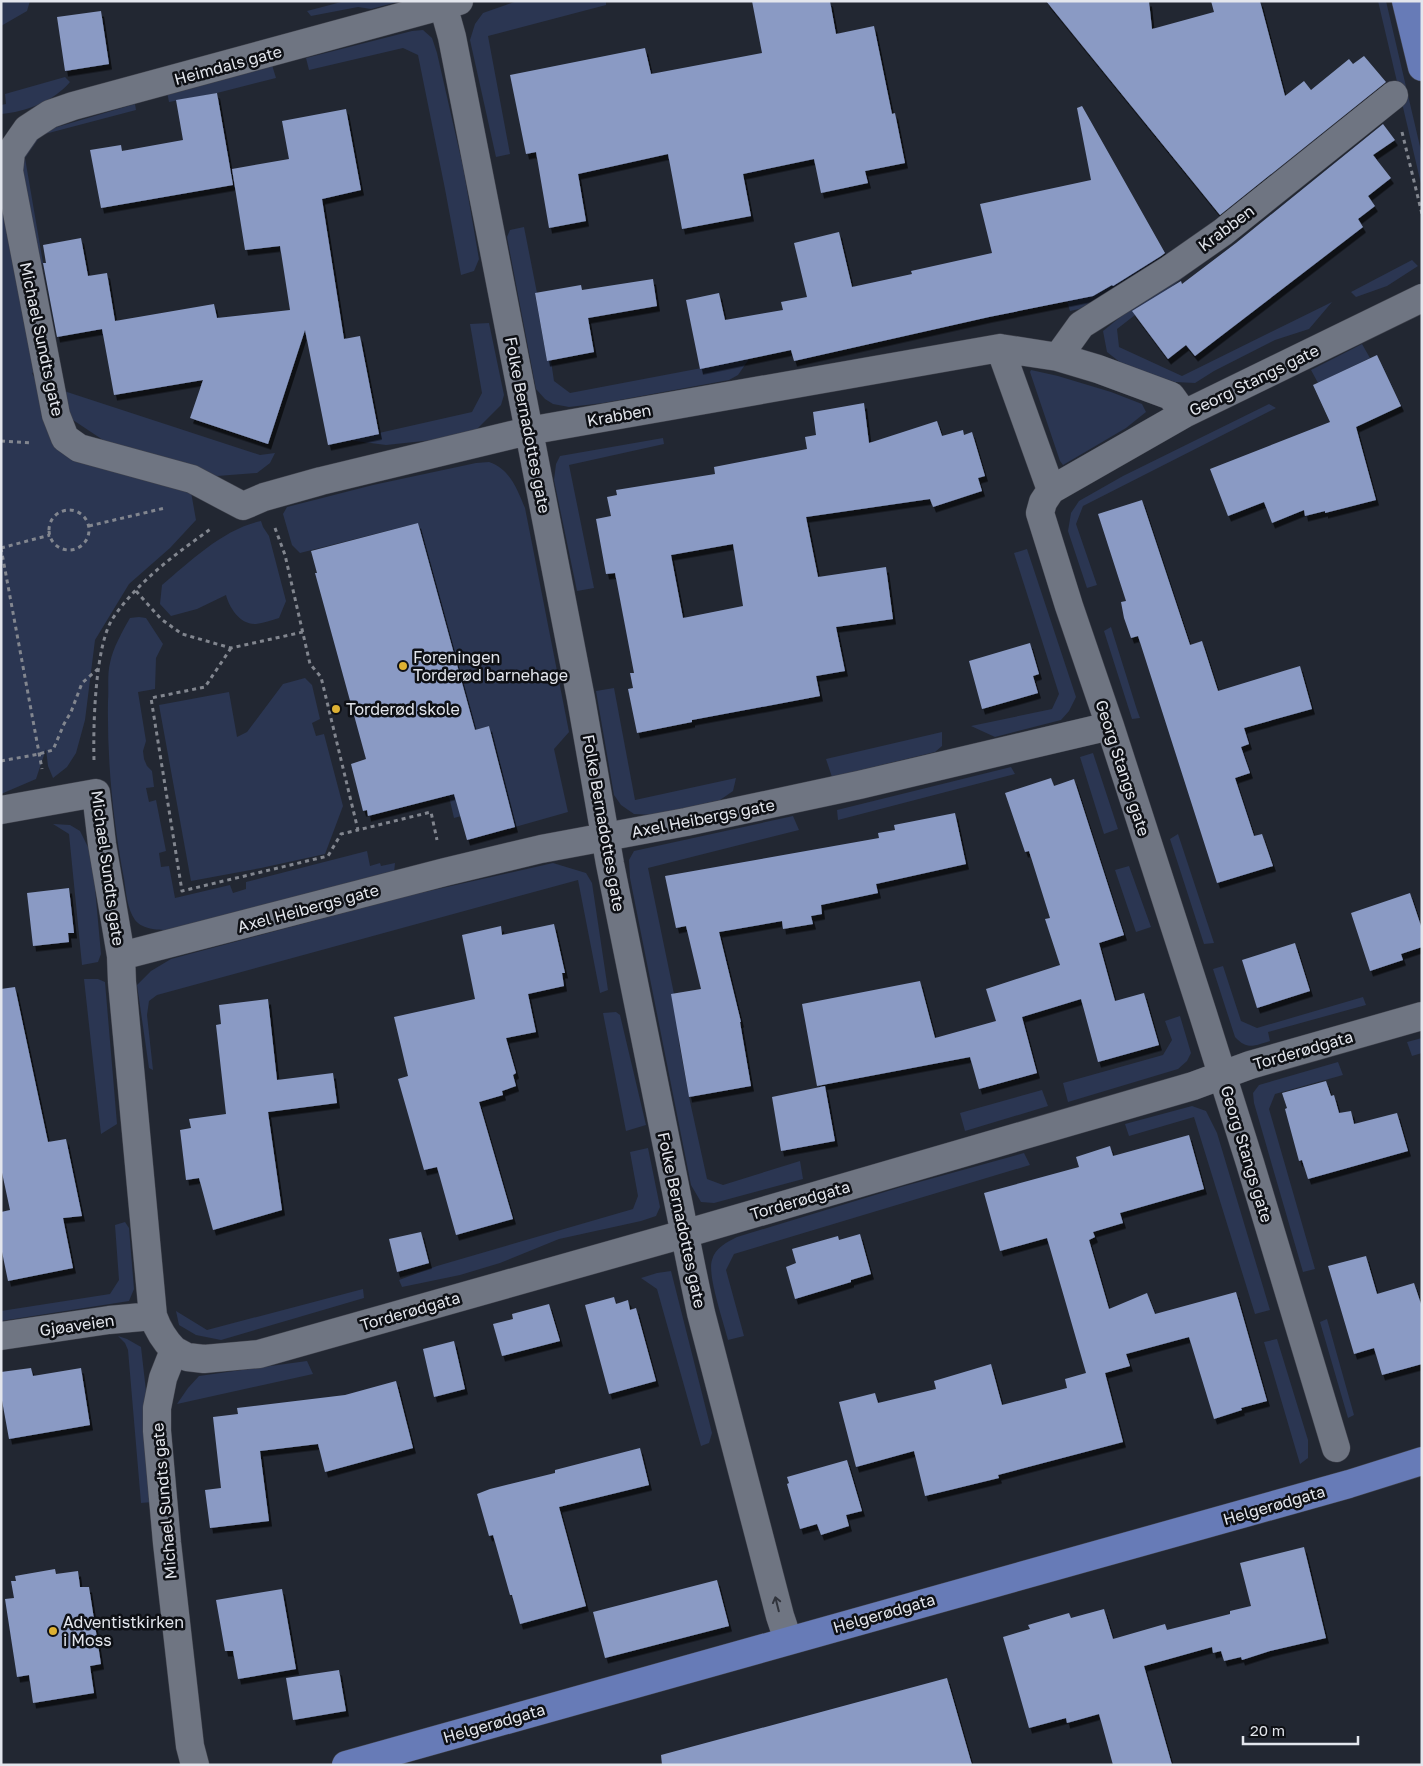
<svg xmlns="http://www.w3.org/2000/svg" width="1423" height="1766" font-family="'Golos Text',sans-serif">
<style>
.green{fill:#2b3652}
.building{fill:#8a9ac4;fill-rule:evenodd;filter:url(#shadow)}
.lines{fill:none;stroke-linecap:round;stroke-linejoin:round}
.minor-casing{stroke:#40434d;stroke-width:29}
.major-casing{stroke:#40434d;stroke-width:29}
.path{stroke:#82868f;stroke-width:3;stroke-dasharray:4 4;stroke-linecap:butt}
.minor{stroke:#6f7582;stroke-width:28}
.major{stroke:#677bb7;stroke-width:28}
.oneway{stroke:#30333b}
.poi-dot{fill:#ddb133;stroke:#0e1015;stroke-width:2}
.labels{text-anchor:middle;dominant-baseline:central;stroke-width:5;stroke-linejoin:round;paint-order:stroke}
.street-label{font-size:16px;fill:#e3e6ed;stroke:#0e1015}
.poi-label{font-size:16px;fill:#e3e6ed;stroke:#0e1015;text-anchor:start}
</style>
<defs>
<filter id="shadow"><feDropShadow dx="3" dy="5.5" stdDeviation="0" flood-color="#0009"/></filter>
</defs>
<rect width="100%" height="100%" fill="#222732"/>
<path class="green" d="M1,1H30L27,11L1,26Z
M345,1H401L371,9L358,7L311,16L307,11Z
M517,1H606V5L488,36L510,154L496,157L470,40L475,24L483,13Z
M1378,1H1386L1422,155V188Z
M423,30L432,38L437,53L463,167L479,259L474,271L461,275L445,189L418,55L403,48L309,70L306,58L412,31Z
M272,65L276,78L217,93L169,102L167,92Z
M65,77L70,82C54,101 26,112 1,114V105L6,104L5,94Z
M135,104L136,110L41,135L25,158L43,263L42,264L35,252L21,166V153L37,133Z
M1,164L37,370L32,373L37,383L47,427L191,492L196,520L170,548L129,584L95,640L85,720L76,753L67,767L53,778L48,766L46,749L36,779L1,794Z
M1295,191L1117,329L1119,347L1182,376L1332,302L1309,329L1275,340L1214,371L1195,383L1175,382L1137,370L1121,363L1107,352L1103,331L1119,318Z
M524,227L537,293L535,294L547,361H551L554,381L570,393L749,359L738,375L729,380L603,403L569,407L553,404L545,399L536,389L507,237L510,230Z
M1187,242L1163,261L1079,309L1070,311L1067,301L1097,293Z
M1412,260L1418,266L1387,286L1356,297L1351,292Z
M489,323L504,395L501,405L476,430L433,440L386,445L348,440L472,412L482,393L470,324Z
M1362,344L1370,358L1318,383L1311,370Z
M1031,370L1058,376L1111,392L1142,404L1146,412L1126,428L1063,465L1060,461L1030,372Z
M64,391L260,455L275,453L270,463L257,473L217,476L115,448L70,418Z
M1269,404L1276,408L1083,506L1076,524L1097,585L1087,588L1068,531L1071,513L1079,501L1123,476Z
M663,438L664,444L569,465L594,588L577,591L554,480L556,464L560,456Z
M489,462C510,469 517,489 525,508L569,732L554,749L568,812L515,827L509,803L454,818L447,788L502,773L489,726L464,733L461,681L418,523L300,553L292,545L283,514L287,507L373,485L476,463Z
M261,521L263,527L269,536L286,601L279,618C272,620 263,623 256,624C240,625 229,607 226,595L197,609L171,616L160,604L162,585C190,561 225,528 261,521Z
M1027,549L1076,697L1069,711L1061,720L995,737L971,726L1052,709L1059,694L1014,553Z
M139,617L146,618L163,644L156,658L155,689L138,692L146,741L143,751L144,759L147,766L152,771L154,787L146,788L149,802L156,800L166,851L159,853L161,867L169,866L175,898L230,885L233,893L246,889V882L367,851L370,866L380,863L381,866L395,863L394,873L171,930C159,930 143,930 135,920C127,909 126,892 124,879C113,821 107,761 108,701C109,689 107,675 110,663C113,648 122,632 130,618Z
M1111,627L1137,710L1140,718L1132,719L1104,631Z
M305,678L312,685L320,719L312,723L316,736L324,734L343,806L325,854L261,868L191,881L159,705L229,692L237,737L247,732L283,684Z
M614,688L635,800L736,778L733,791L720,800L654,815L634,814L621,805L614,795L596,691Z
M942,732V746L935,752L832,777L826,759Z
M1093,753L1118,829L1104,834L1080,757Z
M1011,767L1015,774L838,820L837,810Z
M793,816L799,830L648,868L674,994L679,1043L689,1097L707,1179L723,1185L800,1161L803,1179L714,1203L701,1202L691,1185L630,878L629,860L634,851Z
M53,824L70,825L80,831L92,855L101,954L98,962L82,965L69,834Z
M1178,834L1214,943L1204,944L1170,839Z
M553,863L586,873L592,883L608,990L600,993L578,880L157,995L149,1001L147,1015L153,1070L149,1068L137,985L151,971L171,959L407,896Z
M1129,866L1151,927L1136,932L1115,870Z
M1223,966L1241,1021L1257,1028L1363,997L1366,1005L1268,1032L1270,1041C1254,1046 1247,1050 1235,1037L1213,969Z
M84,979H98L105,982L117,1124L101,1134Z
M616,1012L620,1015L646,1125L626,1131L603,1013Z
M1180,1016L1191,1053L1187,1061L1178,1069L1068,1102L1063,1083L1163,1055L1172,1040L1165,1021Z
M1422,1038V1053L1412,1056L1407,1042Z
M1338,1062L1343,1075L1275,1094L1269,1109L1315,1269L1303,1272L1254,1103L1253,1093L1259,1085Z
M1042,1090L1048,1106L965,1131L960,1113Z
M1192,1106L1206,1111L1217,1133L1270,1310L1255,1314L1194,1117L1129,1136L1125,1124Z
M648,1148L660,1207L656,1216L641,1221L559,1239L500,1263L460,1275L402,1287L399,1280L437,1266L633,1209L638,1196L630,1152Z
M1024,1153L1030,1165L734,1254L726,1270L744,1336L728,1340C724,1323 707,1275 712,1260C715,1248 727,1242 737,1237L901,1187Z
M125,1222L129,1228L134,1289L129,1301L1,1321V1311L110,1294L119,1280L115,1225Z
M671,1271L712,1433L709,1443L701,1446L657,1289L641,1278L657,1273Z
M363,1289L364,1298L221,1340L196,1335L179,1325L176,1311L207,1330Z
M1327,1319L1354,1415L1348,1418L1320,1322Z
M118,1336L127,1339L141,1347L146,1391L152,1502L141,1503L128,1350L125,1343Z
M1277,1339L1308,1440V1458L1300,1464L1264,1342Z
M307,1361L313,1374L177,1404L188,1388L199,1376Z"/>
<path class="building" d="M752,1H830L836,34L874,26L892,114L895,113L905,163L865,171L868,183L821,193L814,159L743,174L751,216L682,229L668,154L578,174L586,221L549,228L536,152L526,154L510,75L645,48L651,74L762,53Z
M1046,1H1149L1152,29L1214,12L1211,1H1260L1285,96L1304,81L1311,90L1349,59L1353,64L1364,56L1386,82L1220,215Z
M101,11L109,64L65,71L57,17Z
M217,93L233,185L101,208L90,150L121,145L122,151L183,140L176,100Z
M1082,106L1165,253L1161,256L1113,286L1112,285L1093,296L989,317L794,361L791,350L700,369L686,300L719,293L725,320L783,310L781,302L807,297L794,243L839,232L852,287L912,274L911,271L992,253L980,204L1091,180L1077,108Z
M346,109L361,190L322,199L344,339L360,336L379,434L328,445L305,330L268,444L190,418L203,380L114,395L102,329L57,337L43,263H46L43,245L81,238L88,276L107,273L115,321L214,304L217,318L290,310L280,246L245,250L232,169L289,159L282,121Z
M1383,124L1395,140L1373,155L1391,178L1368,196L1375,206L1358,219L1363,227L1195,356L1186,345L1168,359L1132,311L1181,281L1182,284L1236,243Z
M653,279L657,306L588,318L594,352L547,361L535,293L581,285L582,290Z
M1377,355L1401,406L1356,427L1376,500L1325,513V511L1305,516L1304,510L1272,523L1264,502L1228,516L1210,469L1330,422L1313,385Z
M864,403L869,443L937,421L942,436L963,430L964,435L972,432L985,476L978,478L982,491L933,507L930,499L806,517L818,577L886,567L893,619L836,627L845,671L816,676L820,696L692,720V722L637,733L628,689L633,688L630,673H634L615,573L606,574L596,519L611,516L607,497L617,495L616,490L715,474L714,467L807,449L805,437L816,435L813,412ZM733,544L743,606L683,618L671,555Z
M1142,500L1190,645L1202,641L1218,691L1300,666L1312,709L1244,728L1249,744L1241,747L1250,773L1235,778L1254,836L1262,834L1273,866L1217,883L1138,636L1131,638L1124,618L1121,602L1126,601L1098,514Z
M418,523L475,730L489,726L515,827L467,840L454,794L368,816L367,810L363,811L351,764L366,759L315,573H317L311,551Z
M1030,643L1039,674L1033,676L1038,693L982,709L969,661Z
M1051,778L1054,786L1074,779L1124,935L1099,943L1115,1001L1144,993L1159,1045L1098,1062L1081,999L1022,1017L1037,1073L979,1089L970,1057L817,1086L802,1004L920,981L935,1038L996,1021L986,989L1060,965L1045,919L1050,918L1029,851L1025,852L1005,793Z
M955,813L966,864L876,884L878,893L821,905L822,914L811,916L813,924L783,929L782,921L719,932L741,1022H740L751,1086L689,1097L671,994L701,989L686,926L676,928L665,876L879,838L878,833L895,830L894,825Z
M69,888L74,933H68L69,942L33,946L27,893Z
M1410,893L1422,929V947L1401,954L1403,960L1370,971L1351,913Z
M554,924L565,973H562L564,986L528,994L536,1032L506,1038L516,1073L513,1075L516,1086L502,1091L503,1095L479,1102L513,1219L456,1235L437,1167L424,1170L398,1079L408,1076L394,1017L475,999L462,935L501,926L502,935Z
M1295,943L1310,991L1257,1008L1242,960Z
M15,987L48,1142L66,1139L82,1216L63,1218L73,1268L8,1281L1,1247V1212L10,1210L1,1168V989Z
M268,999L277,1080L333,1073L337,1103L268,1112L282,1210L213,1230L199,1178L186,1180L180,1130L191,1128L189,1119L226,1114L216,1025L221,1024L219,1005Z
M1326,1081L1331,1096L1334,1095L1339,1113L1351,1111L1354,1124L1397,1113L1408,1151L1308,1179L1302,1160L1299,1161L1285,1109L1287,1108L1282,1093Z
M825,1086L835,1141L781,1151L772,1097Z
M1189,1135L1204,1189L1120,1213L1123,1223L1093,1232L1095,1237L1089,1240L1109,1309L1147,1293L1155,1314L1236,1292L1267,1401L1241,1408L1242,1410L1214,1419L1189,1337L1126,1354L1130,1366L1105,1373L1123,1442L998,1475L999,1478L925,1496L914,1451L856,1467L839,1402L875,1393L878,1403L936,1389L934,1381L991,1364L1002,1405L1067,1388L1065,1379L1086,1373L1047,1238L1000,1251L984,1193L1079,1167L1076,1157L1110,1146L1113,1156Z
M421,1232L429,1263L397,1272L389,1239Z
M860,1234L871,1274L851,1280V1282L795,1299L786,1267L796,1263L792,1249L838,1236L839,1240Z
M1366,1256L1377,1294L1414,1283L1422,1307V1364L1382,1375L1374,1348L1354,1354L1328,1266Z
M614,1297L616,1304L628,1300L630,1310L636,1308L656,1381L609,1394L585,1305Z
M549,1304L560,1341L502,1356L493,1324L513,1319L512,1314Z
M454,1341L465,1389L434,1397L423,1349Z
M31,1368L33,1376L81,1368L90,1425L9,1439L1,1395V1372Z
M396,1381L413,1448L325,1472L318,1444L260,1451L269,1521L210,1528L205,1490L221,1488L213,1417L238,1414L237,1408L345,1395Z
M640,1448L649,1485L559,1507L586,1606L520,1624L512,1595H510L493,1535L489,1536L477,1494L490,1489L555,1473V1470Z
M847,1460L862,1511L846,1515L849,1526L821,1535L817,1524L800,1529L787,1484L789,1483L787,1477Z
M1304,1547L1326,1638L1270,1651L1242,1660L1241,1657L1224,1661L1221,1651L1213,1653L1212,1647L1144,1666L1172,1765H1113L1099,1714L1067,1723L1066,1718L1029,1728L1003,1637L1030,1629L1028,1625L1069,1613L1071,1618L1104,1609L1113,1639L1165,1624L1167,1630L1230,1614V1611L1251,1606L1240,1563Z
M55,1569L56,1574L78,1571L80,1587H89L101,1664L90,1666L94,1693L33,1703L29,1675L17,1677L5,1599L14,1598L11,1581H16L15,1576Z
M717,1580L729,1626L605,1658L593,1612Z
M282,1589L296,1669L238,1679L233,1651H225L216,1600Z
M339,1670L346,1711L293,1720L286,1678Z
M947,1678L972,1765H662L661,1755Z"/>
<g class="lines">
<g class="minor-casing">
<path id="minor" d="M442,1L452,37L495,256L581,699L610,864L692,1270L701,1313L780,1616L788,1640
M459,1L73,106L50,114L27,129L11,152L9,171L56,415L65,438L79,448L192,479L243,506L264,497L321,481L528,431L1000,348L1058,357L1098,369L1171,396L1184,414
M1000,348L1051,490
M1058,357L1081,325L1170,269L1223,232L1394,95
M1,810L96,793L102,844L121,956L122,982L153,1316C158,1330 164,1340 174,1350L163,1378L157,1408V1431L167,1543L190,1746L195,1765
M121,956L445,872L541,849L686,822L859,785L1110,726
M1,1336L109,1320L153,1316
M174,1350L187,1357L204,1359L259,1354L684,1234L1193,1086L1250,1065L1422,1016
M1336,1448L1250,1163L1203,1014L1110,726L1069,606L1040,513L1043,502L1051,490L1184,414L1422,298"/>
</g>
<g class="major-casing">
<path id="major" d="M1406,1L1422,67
M346,1765L1349,1484L1422,1461"/>
</g>
<path class="path" d="M1402,132L1422,214
M1,441L31,443
M49 530a20 20 0 1 1 40 0a20 20 0 1 1-40 0Z
M89,526L165,508
M275,528L285,555L310,664L321,677L358,830L431,812L437,840
M1,548L42,769
M1,548L50,535
M136,591L161,619L182,634L231,648L303,632
M231,648L205,687L151,698L182,891L328,856L341,834L358,830
M94,760C93,726 95,645 113,618C138,581 177,553 212,528
M1,761L39,754L53,750L64,724L71,712L82,683L99,668"/>
<use href="#minor" class="minor"/>
<use href="#major" class="major"/>
</g>
<defs><path id="oneway-shaft" d="M-6 0H5M1.5-3L5.5 0L1.5 3" fill="none" stroke-width="1.6" stroke-linecap="round" stroke-linejoin="round" transform="scale(1.25)"/></defs>
<use class="oneway" href="#oneway-shaft" transform="translate(777 1604) rotate(-104)"/>
<g class="poi-dot">
<circle cx="403" cy="666" r="5"/>
<circle cx="336" cy="709" r="5"/>
<circle cx="53" cy="1631" r="5"/>
</g>
<g class="labels">
<g class="street-label">
<text transform="translate(228 65) rotate(-15)">Heimdals gate</text>
<text transform="translate(1226 228) rotate(-37)">Krabben</text>
<text transform="translate(42 339) rotate(78)">Michael Sundts gate</text>
<text transform="translate(1254 380) rotate(-26)">Georg Stangs gate</text>
<text transform="translate(619 415) rotate(-10)">Krabben</text>
<text transform="translate(528 425) rotate(79)">Folke Bernadottes gate</text>
<text transform="translate(1123 768) rotate(72)">Georg Stangs gate</text>
<text transform="translate(703 818) rotate(-11)">Axel Heibergs gate</text>
<text transform="translate(604 823) rotate(80)">Folke Bernadottes gate</text>
<text transform="translate(108 868) rotate(82)">Michael Sundts gate</text>
<text transform="translate(308 908) rotate(-15)">Axel Heibergs gate</text>
<text transform="translate(1303 1050) rotate(-16)">Torderødgata</text>
<text transform="translate(1247 1154) rotate(73)">Georg Stangs gate</text>
<text transform="translate(800 1200) rotate(-16)">Torderødgata</text>
<text transform="translate(682 1220) rotate(78)">Folke Bernadottes gate</text>
<text transform="translate(410 1311) rotate(-16)">Torderødgata</text>
<text transform="translate(77 1325) rotate(-8)">Gjøaveien</text>
<text transform="translate(164 1501) rotate(-95)">Michael Sundts gate</text>
<text transform="translate(1274 1505) rotate(-16)">Helgerødgata</text>
<text transform="translate(884 1613) rotate(-16)">Helgerødgata</text>
<text transform="translate(494 1723) rotate(-16)">Helgerødgata</text>
</g>
<g class="poi-label">
<text x="413" y="657">Foreningen<tspan x="413" dy="18">Torderød barnehage</tspan></text>
<text x="346" y="709">Torderød skole</text>
<text x="63" y="1622">Adventistkirken<tspan x="63" dy="18">i Moss</tspan></text>
</g>
</g>
<rect width="1423" height="1766" fill="none" stroke="#e3e6ed" stroke-width="5"/>
<path d="M1243 1736v8h115v-8" fill="none" stroke="#e3e6ed" stroke-width="2.5"/>
<text x="1250" y="1736" font-size="15" fill="#e3e6ed" stroke="#0e1015" stroke-width="4" paint-order="stroke">20 m</text>
</svg>
